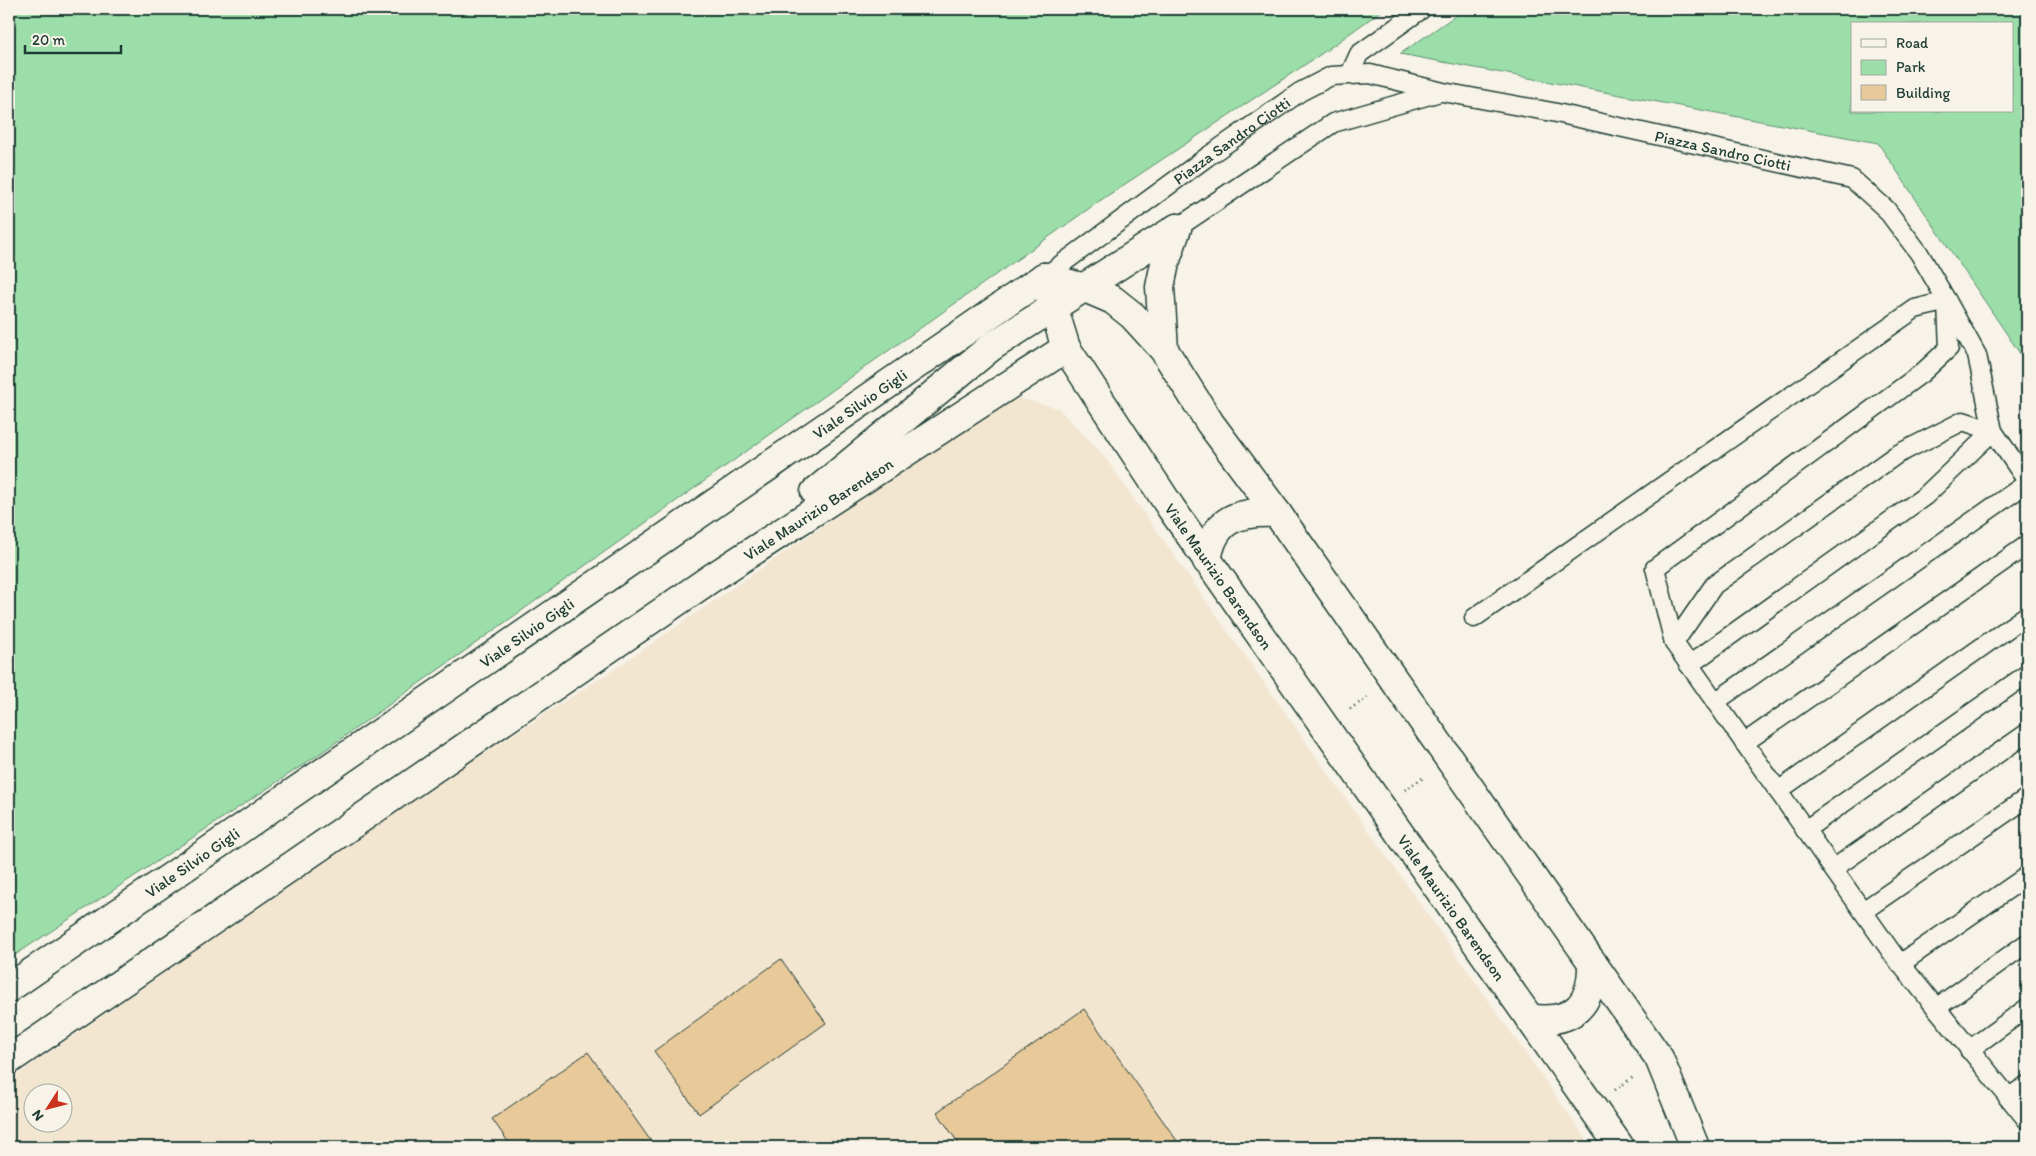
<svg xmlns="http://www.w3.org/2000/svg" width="2036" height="1156" font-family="Itim,sans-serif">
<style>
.built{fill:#f2e6d1;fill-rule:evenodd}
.green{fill:#9bdea9;stroke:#5d8e6e;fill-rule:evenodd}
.building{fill:#e8c99a;stroke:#1f3d34}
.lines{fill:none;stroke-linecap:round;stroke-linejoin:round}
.lane-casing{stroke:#1f3d34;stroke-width:21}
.street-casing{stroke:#1f3d34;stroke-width:31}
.path{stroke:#1f3d34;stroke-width:3;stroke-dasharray:1 4;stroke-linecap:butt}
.lane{stroke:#f7f3e8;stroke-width:18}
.street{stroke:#f7f3e8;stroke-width:28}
.labels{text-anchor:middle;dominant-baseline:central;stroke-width:4;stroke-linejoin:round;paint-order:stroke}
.street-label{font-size:16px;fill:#1f3d34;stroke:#f7f3e8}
</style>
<rect width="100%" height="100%" fill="#f7f3e8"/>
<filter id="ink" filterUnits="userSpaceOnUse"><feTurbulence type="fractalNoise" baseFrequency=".02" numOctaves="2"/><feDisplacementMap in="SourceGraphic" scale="10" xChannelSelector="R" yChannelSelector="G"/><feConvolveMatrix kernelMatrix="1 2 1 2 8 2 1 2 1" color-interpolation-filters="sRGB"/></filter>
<g filter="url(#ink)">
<path class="built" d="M1017,398L1058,408L1101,452L1592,1147H9V1082L32,1064L460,769L619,666L977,420ZM32,1094H62V1124H32Z"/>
<path class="green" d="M9,9H1384L1321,54L1101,200L318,755L9,959Z
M1465,9H2027V364L1878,143L1400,54ZM1852,24H2012V111H1852Z"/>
<path class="building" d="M781,959L826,1023L699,1114L654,1051Z
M1084,1009L1180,1145L1176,1147H961L937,1112Z
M588,1052L655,1147H512L492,1119Z"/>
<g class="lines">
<g class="lane-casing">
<g id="lane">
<path d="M1350,74L1359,54L1422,9"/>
<path d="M1177,228L1333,123L1440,92"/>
<path id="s1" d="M1044,277L1207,157L1300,92L1331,76L1370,74L1443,92L1552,112L1852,179L1886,209L1919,253L1947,301L1977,355L1993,431L2027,481"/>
<path d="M1947,304L1949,348L1922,373L1655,568L1674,643L1895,957L2027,1120"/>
<path d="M1474,618L1915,309L1947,301"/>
<path d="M1674,643L1714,585L1896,455L1963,421L1993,431"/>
<path d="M1689,665L1925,496L1993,431"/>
<path d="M1715,702L2027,483"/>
<path d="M1744,743L2027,545"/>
<path d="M1778,791L2027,615"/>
<path d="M1805,830L2027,674"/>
<path d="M1833,869L2027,733"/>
<path d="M1863,911L2027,798"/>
<path d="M1900,964L2027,876"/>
<path d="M1936,1008L2027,943"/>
<path d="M1969,1050L2027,1008"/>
<path d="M2008,1098L2027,1085"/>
</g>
</g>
<g class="street-casing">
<g id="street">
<path d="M1044,277L1085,288L1113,300L1133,316L1164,350L1210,423L1277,513L1659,1058L1695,1147"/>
<path id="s2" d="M1044,277L1066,348L1171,508L1620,1147"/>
<path d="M1164,350L1160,287L1165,263L1177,228"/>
<path d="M815,492L991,347L1177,228"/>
<path d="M1207,561C1213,519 1237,511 1277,513"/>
<path id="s3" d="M9,988L1044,277"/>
<path d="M1529,1018C1573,1025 1593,1005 1592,962"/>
<path id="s4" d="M9,1060L710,579L1066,348"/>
</g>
</g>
<path class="path" d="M1350,709L1370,696
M1405,790L1424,777
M1615,1090L1635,1076"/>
<use href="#lane" class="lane"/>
<use href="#street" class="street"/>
</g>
</g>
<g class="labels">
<g class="street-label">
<text stroke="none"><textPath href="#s1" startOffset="232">Piazza Sandro Ciotti</textPath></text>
<text stroke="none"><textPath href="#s1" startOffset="751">Piazza Sandro Ciotti</textPath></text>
<text stroke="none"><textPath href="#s3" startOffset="1032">Viale Silvio Gigli</textPath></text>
<text stroke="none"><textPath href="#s4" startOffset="979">Viale Maurizio Barendson</textPath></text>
<text stroke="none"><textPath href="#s2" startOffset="349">Viale Maurizio Barendson</textPath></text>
<text stroke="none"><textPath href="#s3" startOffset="628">Viale Silvio Gigli</textPath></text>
<text stroke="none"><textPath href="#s3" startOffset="222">Viale Silvio Gigli</textPath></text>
<text stroke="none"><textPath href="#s2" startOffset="754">Viale Maurizio Barendson</textPath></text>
</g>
</g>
<rect width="2036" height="1156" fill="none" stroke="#f7f3e8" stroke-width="30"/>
<rect x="15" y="15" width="2006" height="1126" fill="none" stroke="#1f3d34" stroke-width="2" filter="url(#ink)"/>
<rect x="1851" y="22" width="162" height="90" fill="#f7f3e8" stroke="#a1aaa0"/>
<rect x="1861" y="39" width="25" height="8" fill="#f7f3e8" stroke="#a1aaa0"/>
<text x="1896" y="48" font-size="15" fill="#1f3d34">Road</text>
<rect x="1861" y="60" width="25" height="15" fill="#9bdea9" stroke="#a1aaa0"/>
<text x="1896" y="72" font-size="15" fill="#1f3d34">Park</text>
<rect x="1861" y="85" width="25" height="15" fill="#e8c99a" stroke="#a1aaa0"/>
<text x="1896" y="98" font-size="15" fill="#1f3d34">Building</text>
<g transform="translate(48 1108) rotate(234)"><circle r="24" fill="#f7f3e8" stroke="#a1aaa0"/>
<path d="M0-4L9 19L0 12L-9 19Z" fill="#c8321e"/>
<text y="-8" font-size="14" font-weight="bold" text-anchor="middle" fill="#1f3d34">N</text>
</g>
<path d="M25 45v8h96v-8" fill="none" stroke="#1f3d34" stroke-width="2.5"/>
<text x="32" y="45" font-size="15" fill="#1f3d34" stroke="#f7f3e8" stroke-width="4" paint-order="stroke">20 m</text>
</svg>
